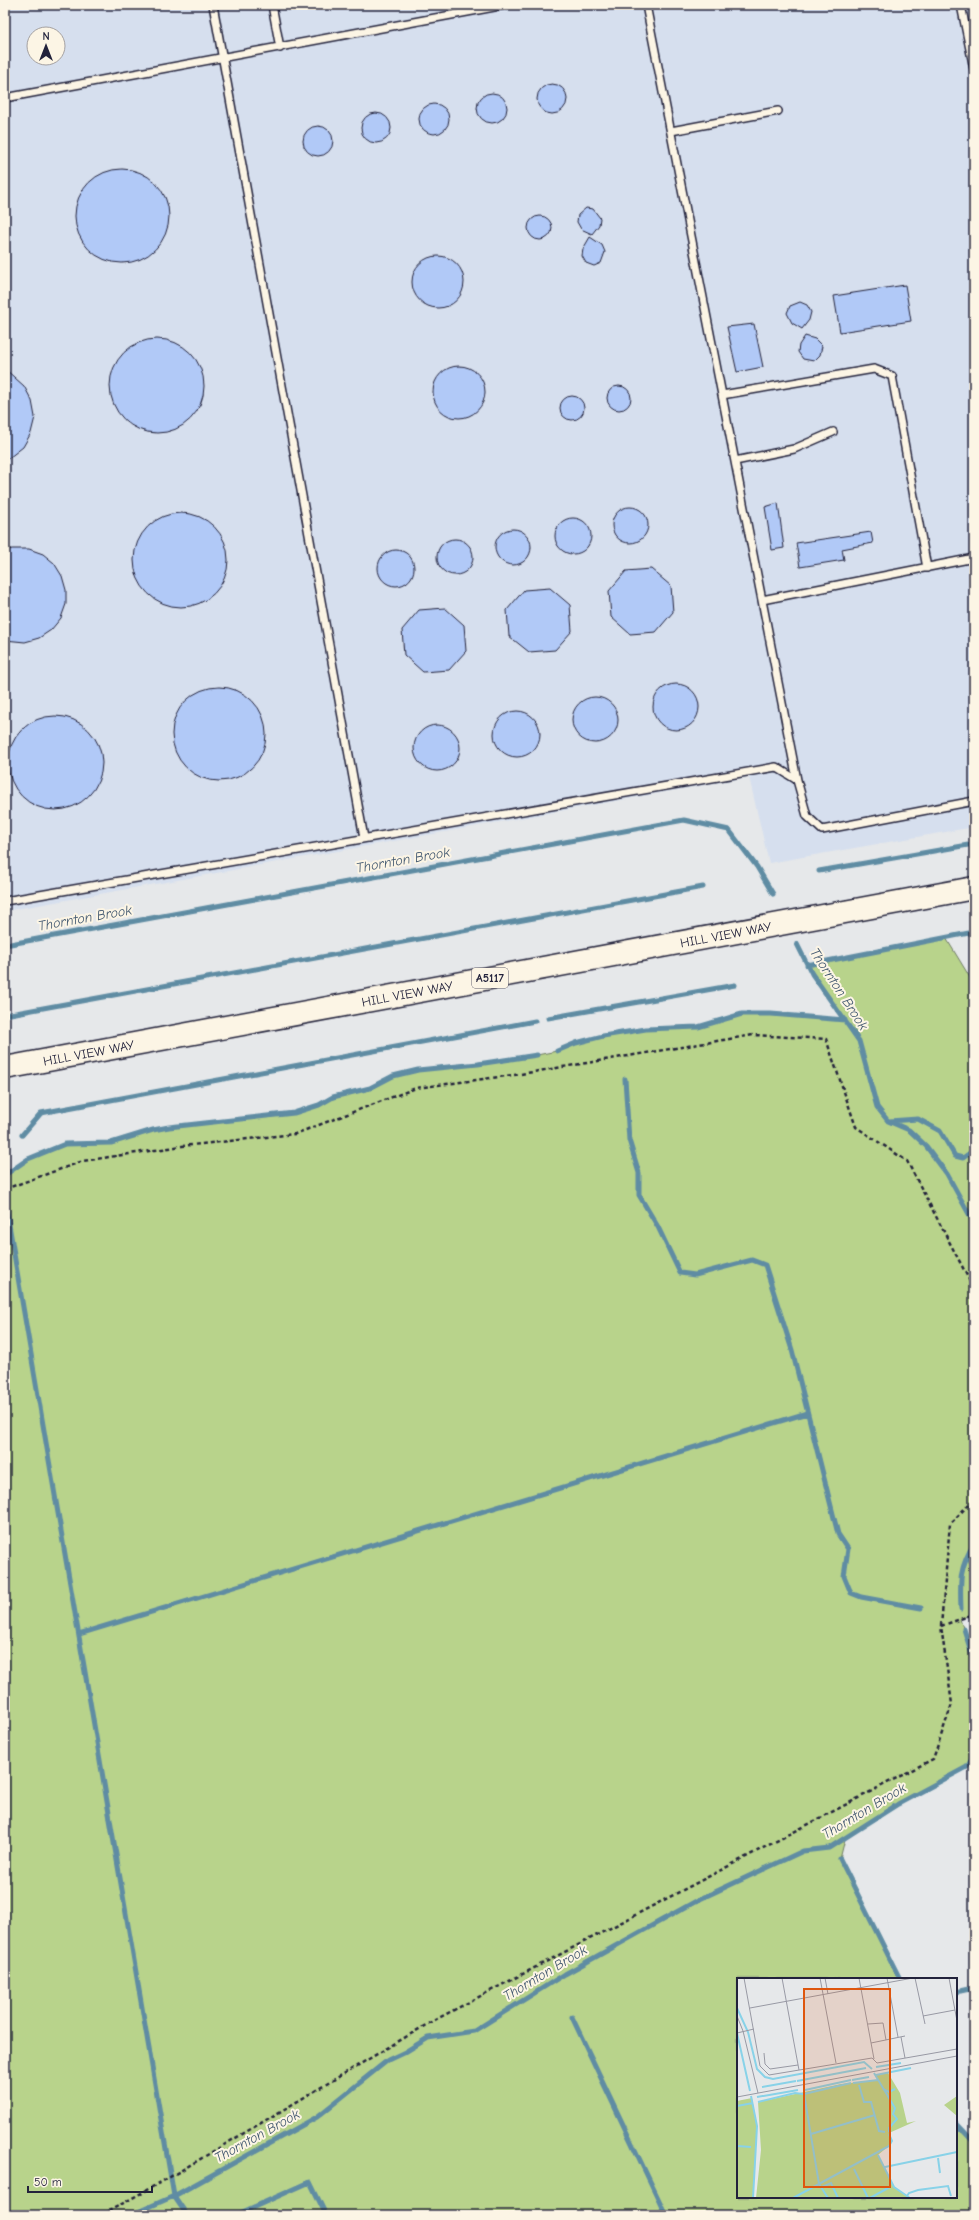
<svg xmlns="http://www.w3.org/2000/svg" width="979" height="2220" font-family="'Comic Neue',sans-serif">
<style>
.built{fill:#d6dfee;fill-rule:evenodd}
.green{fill:#b8d38b;stroke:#6d7a63}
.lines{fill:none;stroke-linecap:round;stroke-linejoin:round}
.stream{stroke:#5f8ca3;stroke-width:5}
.building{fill:#b1c9f7;stroke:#22223b}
.service-casing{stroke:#22223b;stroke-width:10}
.primary-casing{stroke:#22223b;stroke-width:25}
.path{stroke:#22223b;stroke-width:2.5;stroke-dasharray:4 3;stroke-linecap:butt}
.service{stroke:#fcf5e5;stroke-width:7}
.primary{stroke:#fcf5e5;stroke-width:22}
.labels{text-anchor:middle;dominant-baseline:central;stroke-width:4;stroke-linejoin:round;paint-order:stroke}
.shield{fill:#fcf5e5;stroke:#63616e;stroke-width:1}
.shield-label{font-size:12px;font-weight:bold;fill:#22223b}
.street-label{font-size:13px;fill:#22223b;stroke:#fcf5e5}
.water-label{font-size:14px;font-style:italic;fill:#41576f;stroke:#fcf5e5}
.inset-river{fill:none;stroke:#88d2e8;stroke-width:2}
.inset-road{fill:none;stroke:#9899a4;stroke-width:1}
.view{fill:#de560e;fill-opacity:0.15;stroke:#de560e;stroke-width:2}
.inset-edge{fill:none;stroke:#22223b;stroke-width:2}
</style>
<rect width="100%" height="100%" fill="#e6e8ea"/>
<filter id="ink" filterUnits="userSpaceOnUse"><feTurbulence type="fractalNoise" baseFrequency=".025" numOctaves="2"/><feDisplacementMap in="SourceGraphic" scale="8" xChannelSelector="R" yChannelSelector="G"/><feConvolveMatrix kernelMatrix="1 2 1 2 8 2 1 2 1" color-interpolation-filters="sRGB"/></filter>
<g filter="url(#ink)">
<path class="built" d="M5,5H974V827L769,863L749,777L5,911ZM34,34H58V58H34Z"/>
<path class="green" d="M946,938L974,984V1614L960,1619L974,1661V1756L967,1767L898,1804L845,1839L840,1859L900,1979H738V2197H956V2123L974,2142V2215H5V1175L28,1159L65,1144L111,1143L153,1130L169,1127L294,1113L319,1105L333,1097L370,1088L393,1076L418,1070L478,1064L537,1055L557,1051L576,1043L603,1036L646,1029L698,1027L742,1014H771L844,1020L807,965Z"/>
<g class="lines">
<path class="stream" d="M819,871L974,844
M797,944L812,974L859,1041L877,1107L888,1121L909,1130L926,1146L947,1174L974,1223
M5,945L684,820L729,830L757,867L773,894
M807,965L974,932
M5,1015L703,887
M548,1018L735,985
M557,1051L576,1043L603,1036L646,1029L698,1027L742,1014H771L845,1020
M625,1079L629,1140L639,1173V1195L658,1227L680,1273L695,1275L752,1260L765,1265L792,1350L838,1534L848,1549L844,1576L851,1593L861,1597L921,1608
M889,1121L918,1119L940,1131L955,1156L963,1158L974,1150
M22,1135L41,1113L535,1021
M5,1175L28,1159L65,1144L111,1143L153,1130L169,1127L294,1113L319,1105L333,1097L370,1088L393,1076L418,1070L478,1064L537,1055
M5,1201L174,2196L187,2215
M961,1609C960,1582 959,1567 974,1544
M964,1629L974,1661
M79,1634L807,1413
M840,1859L900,1979
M956,1992L974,1988
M572,2017L666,2215
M956,2123L974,2142
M131,2215L174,2196L317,2117L388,2060L405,2052L428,2038L474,2031L565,1974L700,1899L803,1851L829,1848L898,1804L967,1767L974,1756
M236,2215L310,2182L326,2215"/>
</g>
<path class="building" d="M537 99a15 15 0 1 1 30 0a15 15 0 1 1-30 0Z
M477 108a15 15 0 1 1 30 0a15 15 0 1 1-30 0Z
M419 119a15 15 0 1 1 30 0a15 15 0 1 1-30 0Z
M361 128a15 15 0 1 1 30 0a15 15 0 1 1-30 0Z
M303 141a15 15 0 1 1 30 0a15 15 0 1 1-30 0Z
M75 216a47 47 0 1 1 94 0a47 47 0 1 1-94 0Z
M586,208L593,209L600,218L599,225L592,234L581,229L577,222L578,215Z
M528 228a12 12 0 1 1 24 0a12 12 0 1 1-24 0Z
M590,237L602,245L605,252L601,263L594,266L586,263L582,256L583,249Z
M412 282a26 26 0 1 1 52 0a26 26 0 1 1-52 0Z
M905,285L911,321L840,332L834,296Z
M800,302L807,305L811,312L809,320L802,329L792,323L787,313L790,306Z
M754,324L763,367L737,372L727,327Z
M805,336L815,339L822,346L820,355L814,361L803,359L798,352L799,345Z
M110 386a47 47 0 1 1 94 0a47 47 0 1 1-94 0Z
M433 392a26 26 0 1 1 52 0a26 26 0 1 1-52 0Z
M5,369L24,386L32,401L35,417L31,433L23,447L5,461Z
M607 398a12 12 0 1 1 24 0a12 12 0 1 1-24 0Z
M560 408a12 12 0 1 1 24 0a12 12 0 1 1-24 0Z
M778,503L784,548L772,550L765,507Z
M612 525a18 18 0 1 1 36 0a18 18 0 1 1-36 0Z
M134 560a47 47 0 1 1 94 0a47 47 0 1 1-94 0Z
M555 536a18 18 0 1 1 36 0a18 18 0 1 1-36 0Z
M495 547a18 18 0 1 1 36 0a18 18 0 1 1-36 0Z
M871,532L873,543L842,549L844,560L800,567L796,543Z
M437 557a18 18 0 1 1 36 0a18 18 0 1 1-36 0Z
M12,549H29L43,554L54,563L62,576L66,590V604L61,618L51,630L39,638L25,642L5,640V551Z
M378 568a18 18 0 1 1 36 0a18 18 0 1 1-36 0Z
M651,569L671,586L673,612L656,632L630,634L611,617L609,591L626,571Z
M550,588L570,605L572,631L555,650L529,652L509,636L507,610L524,590Z
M445,608L464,625L466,651L449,670L423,672L404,655L402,630L419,610Z
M653 707a23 23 0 1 1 46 0a23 23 0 1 1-46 0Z
M172 734a47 47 0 1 1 94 0a47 47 0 1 1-94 0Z
M572 720a23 23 0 1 1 46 0a23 23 0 1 1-46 0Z
M494 734a23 23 0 1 1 46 0a23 23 0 1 1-46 0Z
M8 763a47 47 0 1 1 94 0a47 47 0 1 1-94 0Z
M414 748a23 23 0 1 1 46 0a23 23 0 1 1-46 0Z"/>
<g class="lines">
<g class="service-casing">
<path id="service" d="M213,5L364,838
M272,5L280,48
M646,5L797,780
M961,5L974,69
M5,98L505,5
M671,131L778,111
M722,395L874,369L892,376L927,568
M735,461L794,449L833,432
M762,600L974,558
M5,901L776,767L797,780L807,816L822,830L974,801"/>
</g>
<g class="primary-casing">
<g id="primary">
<path id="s1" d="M5,1068L974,888"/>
</g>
</g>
<path class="path" d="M5,1189L83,1161L182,1146L295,1134L416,1088L521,1074L753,1035L826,1039L856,1127L907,1161L974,1289
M941,1626L974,1614
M102,2215L170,2177L431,2022L933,1759L952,1704L941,1626L950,1524L974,1499"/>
<use href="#service" class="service"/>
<use href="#primary" class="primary"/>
</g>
</g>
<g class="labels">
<rect class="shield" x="472" y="968" width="36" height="20" rx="3"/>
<g class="shield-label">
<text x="490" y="978">A5117</text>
</g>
<g class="street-label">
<text stroke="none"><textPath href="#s1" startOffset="733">HILL VIEW WAY</textPath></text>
<text stroke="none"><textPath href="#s1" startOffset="409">HILL VIEW WAY</textPath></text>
<text stroke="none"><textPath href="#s1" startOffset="85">HILL VIEW WAY</textPath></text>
</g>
<g class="water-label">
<text transform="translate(403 860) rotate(-10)">Thornton Brook</text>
<text transform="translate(85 918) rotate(-10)">Thornton Brook</text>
<text transform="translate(839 989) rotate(57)">Thornton Brook</text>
<text transform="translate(864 1811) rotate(-31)">Thornton Brook</text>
<text transform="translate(545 1973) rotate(-31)">Thornton Brook</text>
<text transform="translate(257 2136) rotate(-29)">Thornton Brook</text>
</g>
</g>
<g transform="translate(737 1978)">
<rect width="220" height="220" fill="#e6e8ea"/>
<path d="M151,95L163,115L170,145L179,143L152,155L154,166L141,177L157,209L173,220H19L24,172L21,124L104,106L141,102L138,97ZM220,118V138L207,127ZM15,120L20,148L16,220H0V123Z" fill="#b8d38b"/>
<path class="inset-river" d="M0,30L11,54L20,91L28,99L36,101L127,84L135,91M0,55L13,113M139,89L164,85M137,95L158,130L156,136L160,141L152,150V154M139,97L174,90M115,102L132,99M60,103L129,90M116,105L141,102M122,107L127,124H134L142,153L148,154M25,109L59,103M146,111L152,114L158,111M68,112L114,102M14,118L20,148L16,220M20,119L61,112M21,124L58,115L66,116M0,128L16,125M74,156L138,137M0,168L14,169M141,177L157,209L173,220M201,180L203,195M148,189L220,174M117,191L131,220M85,209L94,205L101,220M170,218L172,215L181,212L211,208L214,218M56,220L152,168L155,163L152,156M91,220L82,206L67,116L114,105M133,220L153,209"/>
<path class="inset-road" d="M7,0L23,88L32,97L135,80L140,85L220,71M45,0L62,92M83,0L99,85M88,0L91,16M122,0L137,81M150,0L161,59M178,0L188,46M212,0L220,43M13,30L176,0M0,38L6,53L21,115M186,38L218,32M131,46L146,45L149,62M0,55L17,51M164,59L168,80M134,65L168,58M27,75L28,86L33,91L61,87M0,119L220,78"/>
<path class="view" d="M67,11H153V209H67Z"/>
<rect width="220" height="220" class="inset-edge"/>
</g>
<rect width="979" height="2220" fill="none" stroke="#fcf5e5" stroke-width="20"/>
<rect x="10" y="10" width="959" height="2200" fill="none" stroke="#22223b" stroke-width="1.5" filter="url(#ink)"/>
<g transform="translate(46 46)"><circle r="19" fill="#fcf5e5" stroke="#a5a1a1"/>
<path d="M0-3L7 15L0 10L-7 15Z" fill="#22223b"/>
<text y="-6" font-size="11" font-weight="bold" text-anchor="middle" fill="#22223b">N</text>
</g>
<path d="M28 2186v6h124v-6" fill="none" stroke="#22223b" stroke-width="2"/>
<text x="34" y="2186" font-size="12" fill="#22223b" stroke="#fcf5e5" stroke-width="3" paint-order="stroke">50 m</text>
</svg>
